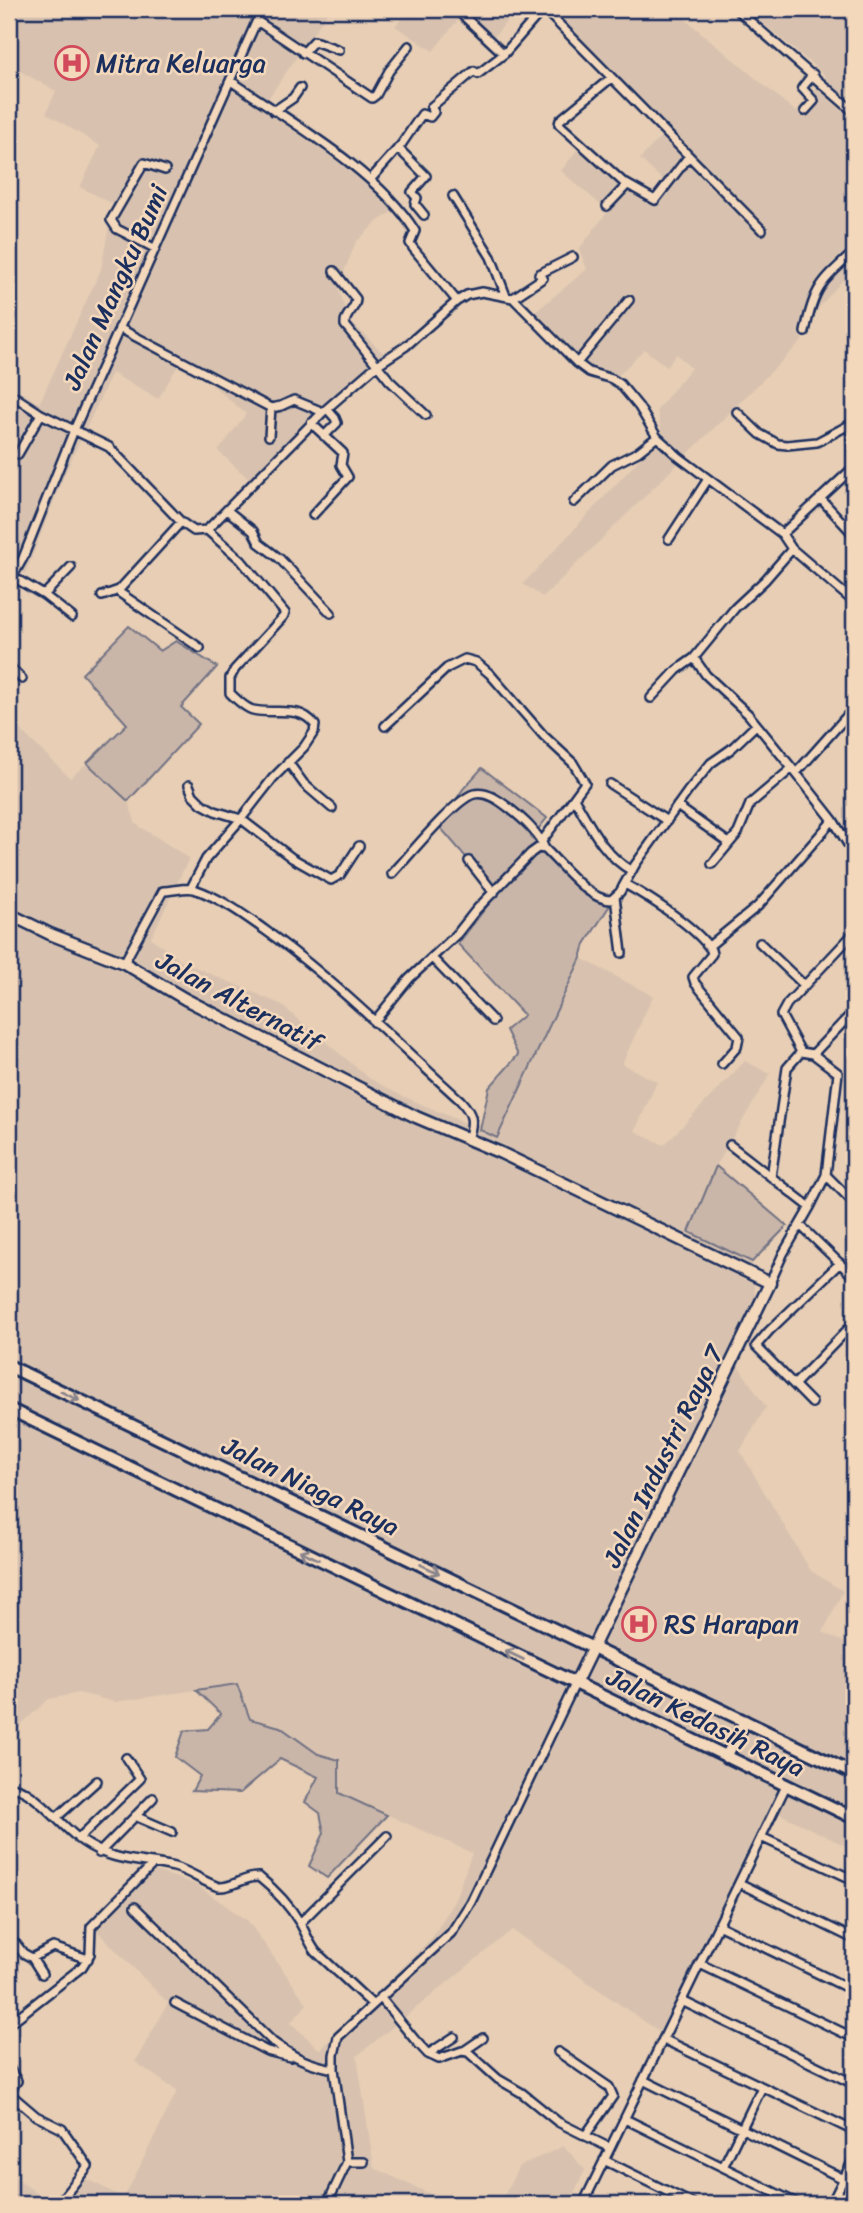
<svg xmlns="http://www.w3.org/2000/svg" width="863" height="2213" font-family="Sriracha,sans-serif">
<style>
.built{fill:#d8c2af}
.green{fill:#c9b6a9;stroke:#727284;stroke-width:2}
.lines{fill:none;stroke-linecap:round;stroke-linejoin:round}
.minor-casing{stroke:#1b2f5e;stroke-width:12}
.tertiary-casing{stroke:#1b2f5e;stroke-width:15}
.secondary-casing{stroke:#1b2f5e;stroke-width:16}
.minor{stroke:#f4d8bb;stroke-width:7}
.tertiary{stroke:#f4d8bb;stroke-width:10}
.secondary{stroke:#f4d8bb;stroke-width:10}
.oneway{stroke:#88848c}
.labels{text-anchor:middle;dominant-baseline:central;stroke-width:5;stroke-linejoin:round;paint-order:stroke}
.poi-label{font-size:26px;fill:#1b2f5e;stroke:#f4d8bb;text-anchor:start}
.street-label{font-size:26px;fill:#1b2f5e;stroke:#f4d8bb}
</style>
<rect width="100%" height="100%" fill="#e7ceb5"/>
<filter id="ink" filterUnits="userSpaceOnUse"><feTurbulence type="fractalNoise" baseFrequency=".0143" numOctaves="2"/><feDisplacementMap in="SourceGraphic" scale="14" xChannelSelector="R" yChannelSelector="G"/><feConvolveMatrix kernelMatrix="1 2 1 2 8 2 1 2 1" color-interpolation-filters="sRGB"/></filter>
<g filter="url(#ink)">
<path class="built" d="M9,9H330L267,100L347,153L404,204L377,222L356,242L338,287L348,319L383,353L251,481L218,451L246,414L182,359L158,399L112,373L65,473L25,574L9,564V384L39,404L101,269L113,204L80,187L100,146L46,113L56,91L9,65Z
M411,9H516L491,41L462,15L433,51L395,26Z
M537,9H673L796,112L826,76L746,9H854L852,230L854,267L798,332L803,340L543,597L523,584L662,435L657,410L691,368L676,354L667,367L644,349L617,377L601,372L572,353L534,313L587,269L579,249L608,211L561,171L581,145L655,203L669,186L640,159L664,133Z
M9,719L70,778L87,763L128,801L136,824L189,858L151,938L181,961L280,1004L369,1078L398,1094L497,1137L581,958L653,996L622,1064L657,1082L635,1131L664,1145L745,1061L770,1074L716,1166L689,1231L752,1262L756,1305L731,1355L766,1407L740,1451L811,1571L843,1591L823,1632L854,1647V1850L770,1809L664,2035L512,1930L357,2056L374,2168L452,2204H52L81,2176L124,2198L177,2091L135,2062L168,2003L92,1926L143,1867L195,1884L248,1921L307,2004L291,2023L320,2050L432,1938L454,1901L472,1853L339,1793V1760L318,1754L280,1727L250,1719L237,1684L115,1702L79,1693L49,1699L9,1735Z
M564,2146L585,2170L569,2204H500L519,2166Z
M9,2172L50,2204H9Z"/>
<path class="green" d="M129,626L160,651L176,641L217,667L181,707L199,724L128,801L87,763L127,724L82,674Z
M482,768L547,818L531,838L610,905L585,944L581,958L497,1138L480,1130L489,1088L518,1055L506,1030L524,1015L458,944L497,893L439,826L463,789Z
M716,1166L787,1226L752,1262L689,1232Z
M237,1684L250,1719L280,1727L318,1754L339,1760V1793L387,1815L327,1878L309,1866L324,1833L320,1813L305,1802L318,1777L280,1759L240,1793L192,1791L200,1776L175,1757L184,1731L208,1729L221,1714L196,1690Z"/>
<g class="lines">
<g class="minor-casing">
<path id="minor" d="M456,9L504,54
M544,9L689,156L655,200L623,182L559,124L560,120L611,78
M736,9L854,112
M257,21L372,98L376,95L389,71L409,46
M303,53L314,41L339,50
M231,81C289,121 378,171 415,231L410,243L413,248L457,301
M274,111L293,98L300,88
M805,111L814,101L802,88L813,74
M398,148L426,176L412,192L417,198L415,204L424,215
M689,156L762,230
M370,180L401,145L422,114L430,117L434,112L431,107L474,71L478,74L504,54L543,9
M453,196L491,257L506,296
M607,206L627,185
M154,248L117,229L111,220L144,163L165,170
M334,271L356,299C356,310 344,314 345,325L390,381L426,415
M513,298L543,278L539,274L573,257
M119,328L271,408L281,406L294,400L323,412
M805,332C814,287 821,282 854,252
M577,363L629,300
M9,393L41,414L109,447L181,522L194,531L207,530L323,412L377,365L406,346L457,301L467,295L482,292L513,298L577,363L589,372L612,379L620,384L639,407L657,437L679,457L782,534
M737,412L760,434L778,444L787,445L817,442L851,424
M854,416L851,424L853,468L782,534L792,549L765,580L735,608L694,658L706,675L748,714L796,773L833,820L854,854
M311,423L343,453L341,465L348,477L313,515
M269,436L271,408
M324,436L337,423L335,418L327,409
M18,454L41,414
M820,498L854,535
M574,502L612,465L638,452L657,437
M228,511L253,531L259,543L279,558L331,613
M669,539L708,479
M792,549L854,602
M13,577L44,595L72,617
M9,583L23,558L74,430L262,9
M119,590L120,593L200,648
M44,595L71,567
M102,596L119,590L181,522
M9,666L22,679
M651,698L677,670L694,658
M385,726L447,668L465,659L476,662L490,674L544,736L573,763L585,783L542,841
M288,762L304,784L332,808
M796,773L854,708
M610,784L667,821
M189,785L193,795L202,804L215,811L241,819L292,858L331,880L340,875L359,846
M574,798C590,825 603,855 632,871
M677,806L729,843
M469,861L494,893
M712,864L738,833L750,804L791,769
M392,874C408,857 455,799 474,794C487,791 500,801 509,808C523,819 538,832 545,849C561,864 588,900 611,900L620,892L635,865L688,791L711,763L731,749L756,725
M625,884C650,898 696,927 711,950L712,954L693,977L695,983L739,1037L737,1047L722,1064
M191,888L206,859L241,819L273,778L304,747L314,732L315,725C300,704 274,715 253,710C245,708 236,699 230,693V678L235,669L283,617L285,613L241,560L207,530
M615,897L622,953
M760,943L805,986
M709,946L758,906L833,820
M432,958L493,1021
M124,963L163,891C172,891 186,887 194,889C224,899 251,920 276,938C342,987 399,1045 460,1100C473,1114 474,1121 468,1139
M374,1022L409,979L457,934L476,910L531,853L538,848L545,849
M813,1054L854,1011
M730,1145L810,1207L783,1254L770,1283
M826,1175L854,1203
M771,1177L787,1068L801,1052
M810,1207L826,1175L838,1073L813,1054L801,1052L781,1015L787,1004L854,933
M800,1225L854,1277
M794,1385L854,1323
M812,1403L756,1346L769,1331L840,1263
M9,1787C32,1786 62,1828 82,1841C114,1863 139,1859 174,1867C190,1871 203,1882 219,1887C233,1888 244,1876 259,1877C274,1889 290,1906 300,1923C306,1933 309,1943 316,1952L372,2004
M135,1816L172,1832
M56,1818L97,1781
M761,1837L854,1880
M78,1839L140,1779L126,1758
M99,1853L153,1798
M739,1883L854,1939
M135,1907L273,2042C295,2058 308,2064 334,2069
M300,1923L387,1836
M718,1925L854,1991
M16,1944L23,1953L32,1958L53,1947L88,1959
M32,1958L42,1974
M700,1964L854,2038
M380,1997L415,2040L428,2054L439,2059L462,2051L468,2052L498,2079L522,2093L558,2122L610,2148
M682,2001L854,2084
M175,2003L267,2051L290,2057
M9,2024L82,1967L90,1954L91,1927L153,1864
M663,2039L854,2131
M464,2051L483,2038
M558,2052L609,2087L613,2096L585,2136
M428,2054L454,2037
M9,2068L17,2081L9,2093
M643,2080L854,2184
M9,2093L36,2116L62,2129L88,2166L58,2204
M625,2119L798,2204
M604,2160L693,2204
M347,2162H364
M723,2167L762,2087
M327,2204L347,2162L334,2069V2055L338,2037L451,1933L471,1902L575,1684
M583,2204L786,1786
M831,2204L854,2158"/>
</g>
<g class="tertiary-casing">
<path id="tertiary" d="M9,914L50,934L124,963L185,999L416,1117L501,1153L770,1283L575,1684"/>
</g>
<g class="secondary-casing">
<path id="secondary" d="M9,1366L854,1774
M9,1409L854,1818
M726,1757L745,1721"/>
</g>
<use href="#minor" class="minor"/>
<use href="#tertiary" class="tertiary"/>
<use href="#secondary" class="secondary"/>
</g>
<defs><path id="oneway-shaft" d="M-6 0H5M1.5-3L5.5 0L1.5 3" fill="none" stroke-width="1.6" stroke-linecap="round" stroke-linejoin="round" transform="scale(1.75)"/></defs>
<g class="oneway">
<use href="#oneway-shaft" transform="translate(70 1396) rotate(26)"/>
<use href="#oneway-shaft" transform="translate(309 1555) rotate(-154)"/>
<use href="#oneway-shaft" transform="translate(430 1569) rotate(26)"/>
<use href="#oneway-shaft" transform="translate(514 1655) rotate(-154)"/>
</g>
</g>
<defs>
<g id="hospital-ring" transform="scale(1.75)"><circle r="9.5" fill="#f4d8bb" stroke="#d1495b" stroke-width="1.5"/><path d="M-5-5h3v3.5h4V-5h3V5h-3V1.5h-4V5h-3Z" fill="#d1495b"/></g>
</defs>
<g fill-rule="evenodd">
<use href="#hospital-ring" x="72" y="63"/>
<use href="#hospital-ring" x="639" y="1624"/>
</g>
<g class="labels">
<g class="poi-label">
<text x="96" y="63">Mitra Keluarga</text>
<text x="664" y="1624">RS Harapan</text>
</g>
<g class="street-label">
<text transform="translate(115 287) rotate(-66)">Jalan Mangku Bumi</text>
<text transform="translate(239 1001) rotate(28)">Jalan Alternatif</text>
<text transform="translate(663 1456) rotate(-64)">Jalan Industri Raya 7</text>
<text transform="translate(311 1486) rotate(26)">Jalan Niaga Raya</text>
<text transform="translate(706 1722) rotate(26)">Jalan Kedasih Raya</text>
</g>
</g>
<rect width="863" height="2213" fill="none" stroke="#f4d8bb" stroke-width="35"/>
<rect x="18" y="18" width="828" height="2178" fill="none" stroke="#1b2f5e" stroke-width="2.5" filter="url(#ink)"/>
</svg>
